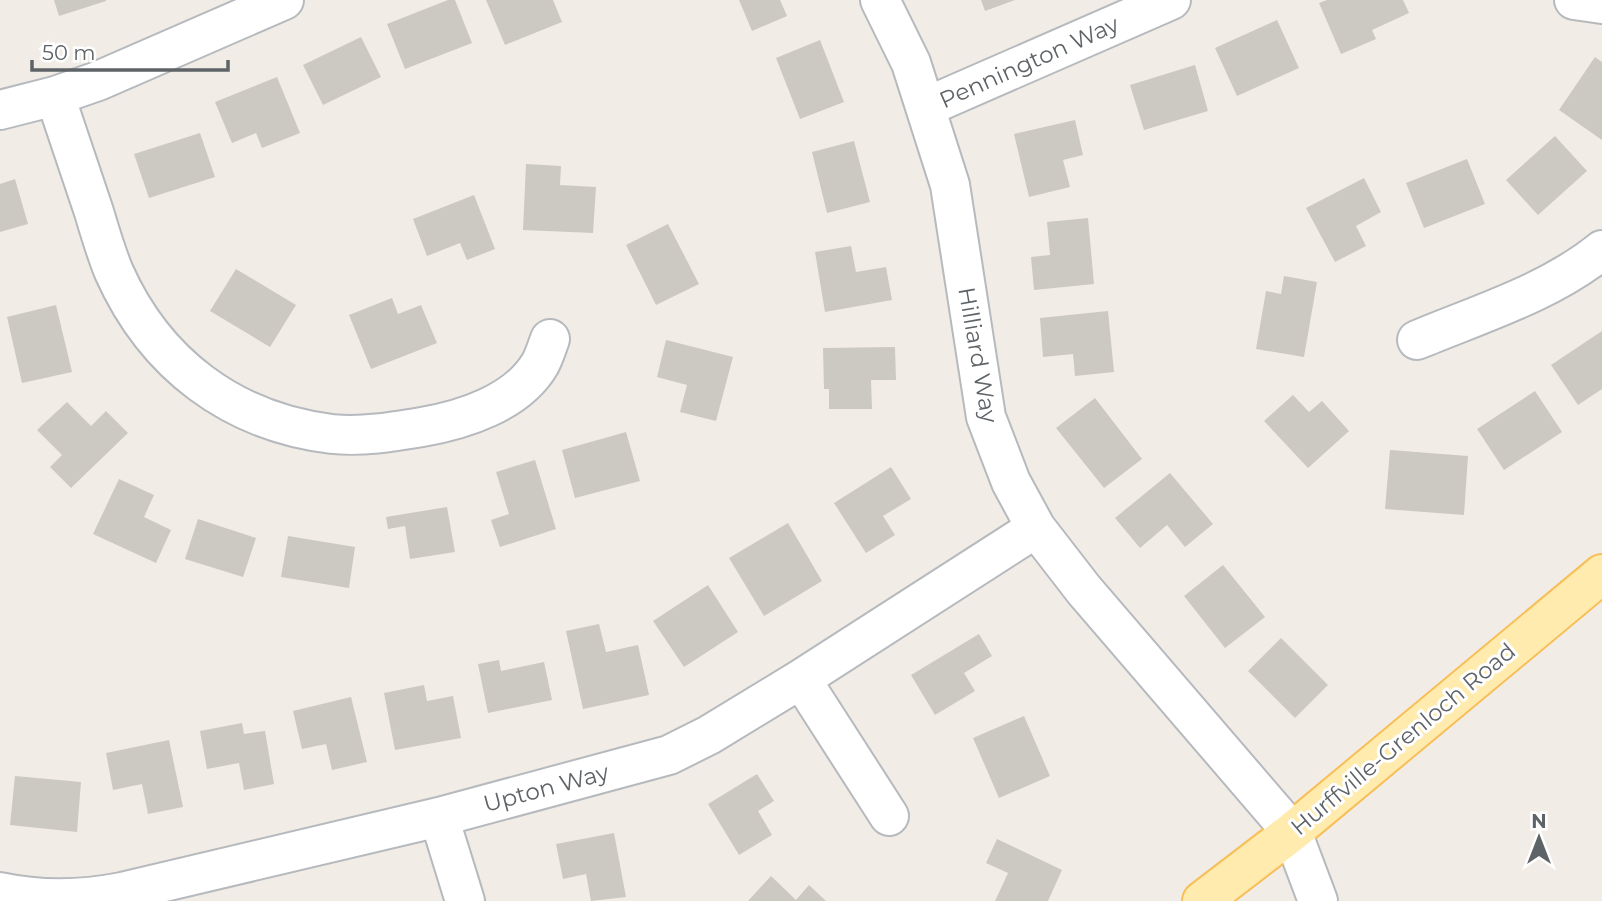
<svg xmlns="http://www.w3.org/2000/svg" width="1602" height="901" font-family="Montserrat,sans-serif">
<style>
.building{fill:#ccc8c2}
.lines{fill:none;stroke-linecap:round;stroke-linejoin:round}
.minor-casing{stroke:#b6b9bd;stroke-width:42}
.major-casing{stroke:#f8be57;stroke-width:42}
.minor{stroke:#fff;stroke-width:38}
.major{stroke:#ffebad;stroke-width:38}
.labels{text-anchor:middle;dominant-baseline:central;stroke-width:6;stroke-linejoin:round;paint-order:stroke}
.street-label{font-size:23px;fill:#5e6367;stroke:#fff}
</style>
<rect width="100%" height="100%" fill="#f1ede6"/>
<path class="building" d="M54,0H106V1L59,16Z
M448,0H455L472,43L405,69L387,24Z
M486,0H553L562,22L505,45Z
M739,0H780L787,16L752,31Z
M981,0H1015L985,11Z
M1327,0H1403L1409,13L1372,30L1376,39L1341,54L1319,3Z
M1277,20L1299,68L1237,96L1215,48Z
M361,37L381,77L323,105L303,65Z
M820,40L844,102L800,119L776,58Z
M1595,57L1602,62V140L1559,110Z
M1195,65L1208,111L1144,130L1130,85Z
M277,77L300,133L262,148L256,133L232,143L215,102Z
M1075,120L1083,155L1063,160L1070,187L1029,197L1014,134Z
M200,133L215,177L149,198L134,154Z
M1555,136L1587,171L1538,215L1506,180Z
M854,141L870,202L827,213L812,152Z
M1467,159L1485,204L1424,228L1406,183Z
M526,164L561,166L560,185L596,187L593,233L523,230Z
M1364,178L1381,212L1356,226L1366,246L1335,262L1306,208Z
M15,179L28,224L0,232V184Z
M474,195L495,249L467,260L460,243L427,256L413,219Z
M1088,218L1094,284L1034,290L1031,257L1050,255L1047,222Z
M668,224L699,284L656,305L626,245Z
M851,246L856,272L886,267L892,300L825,312L815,252Z
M236,269L296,305L270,347L210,311Z
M1284,276L1317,282L1304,357L1256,349L1266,291L1281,294Z
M392,298L398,314L421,305L437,343L371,369L349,315Z
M56,305L72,372L22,383L7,317Z
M1108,311L1114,372L1075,376L1073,354L1043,357L1040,318Z
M1602,331V389L1578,405L1551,365Z
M666,340L733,357L716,421L680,412L687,385L657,377Z
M895,347L896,380H871L872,409H829V389H824L823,348Z
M1535,391L1562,432L1504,470L1477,429Z
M1293,395L1309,412L1322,401L1349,431L1308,468L1264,421Z
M1095,398L1142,459L1104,488L1056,428Z
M67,402L91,426L106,411L128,433L71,488L50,467L62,455L37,430Z
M626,432L640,481L575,498L562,450Z
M1390,450L1468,456L1464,515L1385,509Z
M535,460L556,529L500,547L491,520L509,514L496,472Z
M891,467L911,499L883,516L895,535L866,553L834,503Z
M1170,473L1213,524L1185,547L1167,525L1140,548L1115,518Z
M119,479L154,495L144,517L171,530L156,563L93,534Z
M447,507L455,552L410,559L405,526L388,529L386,517Z
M198,519L256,538L243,577L185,559Z
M788,523L822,581L764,616L729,558Z
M288,536L355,547L349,588L281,577Z
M1223,565L1265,617L1225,648L1184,596Z
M708,585L738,632L684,667L653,621Z
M599,624L606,652L638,645L649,695L583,709L566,631Z
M979,634L992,656L964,673L975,691L935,715L911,675Z
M1281,638L1328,685L1295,718L1248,671Z
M499,660L501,671L544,662L552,700L488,713L478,664Z
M424,685L427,701L453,696L461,738L395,750L384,693Z
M351,697L367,762L332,770L326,744L302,749L293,711Z
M1024,716L1050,776L999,798L973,738Z
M242,723L244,734L265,731L274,784L244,790L239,763L207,769L200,731Z
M169,740L183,807L148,814L142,784L113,790L106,753Z
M757,774L774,801L758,811L772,835L739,855L708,804Z
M15,776L81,782L77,832L10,825Z
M614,833L626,897L591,901L586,874L563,879L556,844Z
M997,839L1062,870L1048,901H995L1008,873L986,863Z
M771,876L796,900L809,885L826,901H748Z"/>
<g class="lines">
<g class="minor-casing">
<path id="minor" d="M880,0L911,63L950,185L986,417L1011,482L1036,528L1084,590L1292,832L1318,901
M1574,0L1602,4
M55,96C68,135 81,173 94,212C100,232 106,253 114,272C155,364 232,422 332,434C362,437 392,432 422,427C463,420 517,403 540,364C544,357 547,347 550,339
M926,107L1171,0
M0,110L55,96L98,81L284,0
M1417,340C1479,314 1549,293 1602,250
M801,679L889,816
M439,817L465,901
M0,892C42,901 81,900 122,892L439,817L669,755L709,735L801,679L1036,528"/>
</g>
<g class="major-casing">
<path id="major" d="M1202,901L1292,832L1602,574"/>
</g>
<use href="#minor" class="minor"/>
<use href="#major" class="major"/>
</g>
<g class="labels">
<g class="street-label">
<text transform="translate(1029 62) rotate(-24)">Pennington Way</text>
<text transform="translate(978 355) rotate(80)">Hilliard Way</text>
<text transform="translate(1403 739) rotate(-40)">Hurffville-Grenloch Road</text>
<text transform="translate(546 788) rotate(-15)">Upton Way</text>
</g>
</g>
<g transform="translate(1539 838)" stroke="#ffffff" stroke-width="5" paint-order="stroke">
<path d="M0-5L12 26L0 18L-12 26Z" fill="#5e6367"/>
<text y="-10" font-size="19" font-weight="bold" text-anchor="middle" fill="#5e6367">N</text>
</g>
<path d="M32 60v10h196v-10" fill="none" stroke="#5e6367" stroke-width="3.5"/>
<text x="42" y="60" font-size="21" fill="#5e6367" stroke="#ffffff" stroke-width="5" paint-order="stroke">50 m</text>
</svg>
